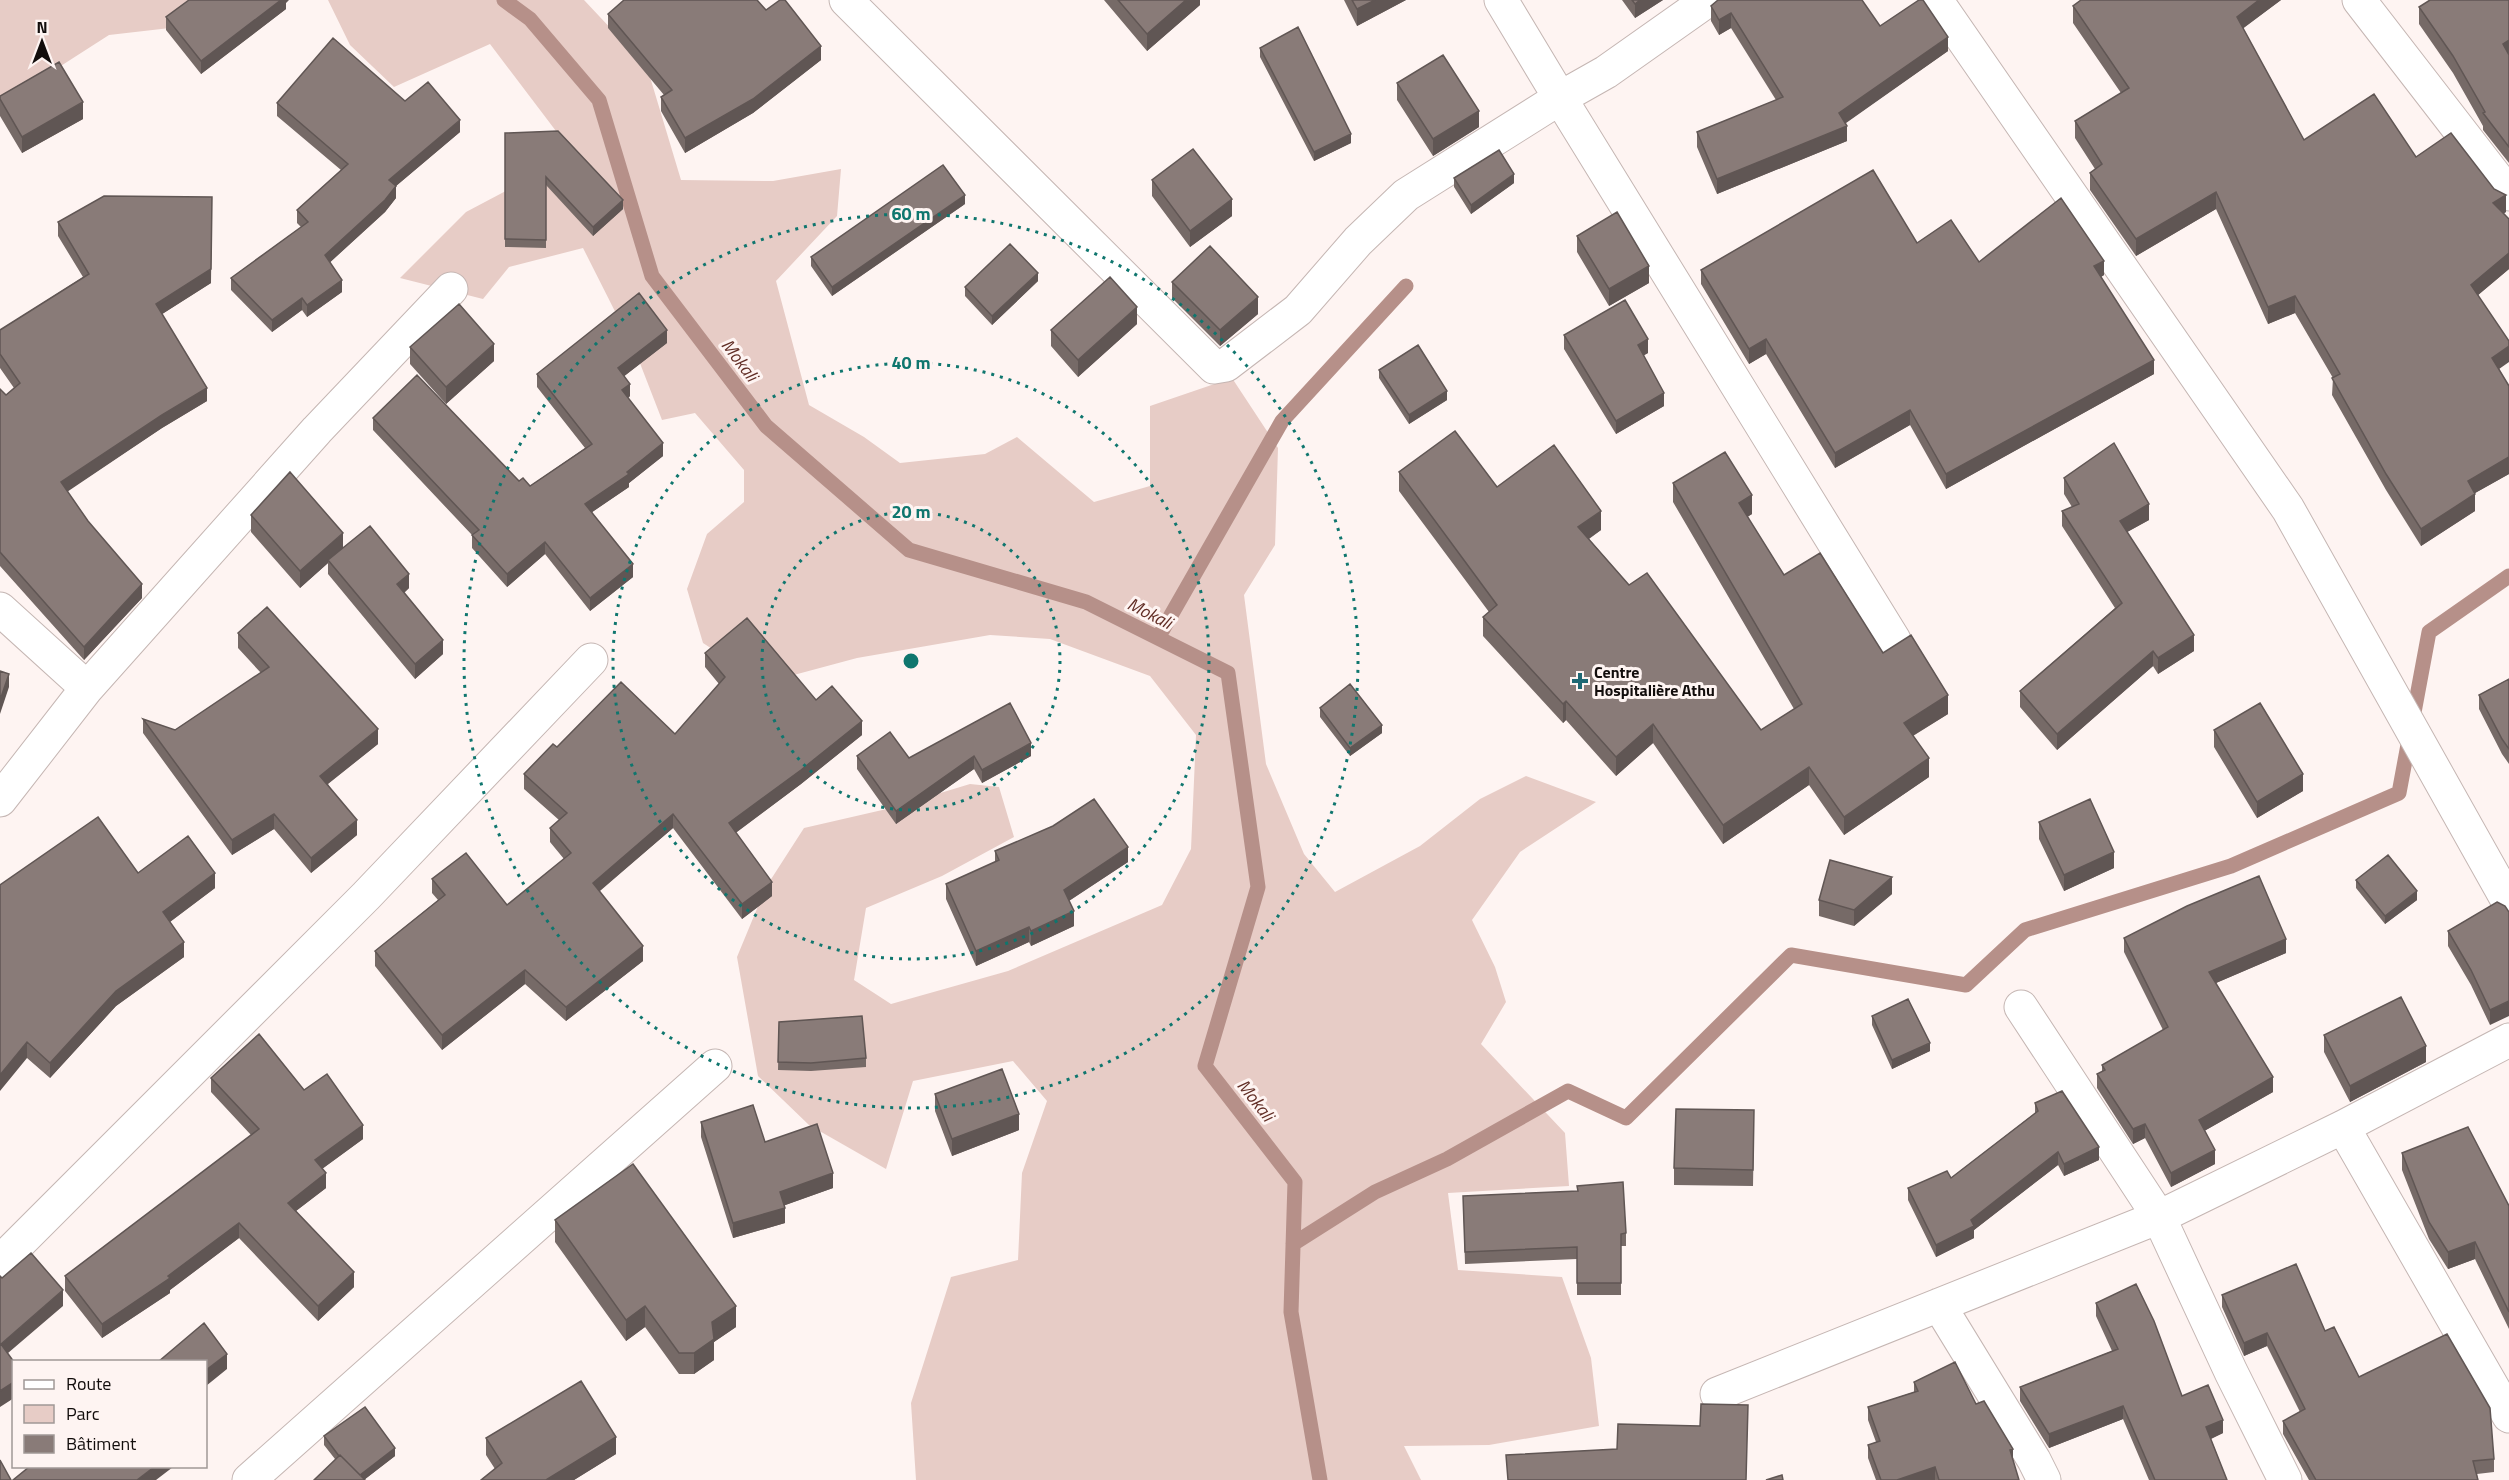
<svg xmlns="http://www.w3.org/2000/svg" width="2509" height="1480" font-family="'Titillium Web',sans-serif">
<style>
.green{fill:#e7ccc6}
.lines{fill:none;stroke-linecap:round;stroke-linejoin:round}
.stream{stroke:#b69089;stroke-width:15}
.minor-casing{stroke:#c5b6b3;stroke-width:35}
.minor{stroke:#fff;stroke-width:33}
.wall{fill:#766a67}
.shaded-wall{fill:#605654}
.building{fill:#897b78;stroke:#605654;stroke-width:1.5}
.ring{fill:none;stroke:#0f766e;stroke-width:3;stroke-dasharray:3 6}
.poi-dot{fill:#1e6874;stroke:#fef4f2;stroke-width:2}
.labels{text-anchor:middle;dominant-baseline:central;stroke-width:6;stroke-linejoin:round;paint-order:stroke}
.poi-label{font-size:16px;font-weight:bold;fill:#120d0c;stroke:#fef4f2;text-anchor:start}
.water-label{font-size:18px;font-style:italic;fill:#612d25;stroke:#fef4f2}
.centre{fill:#0f766e;stroke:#fef4f2;stroke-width:3}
.ring-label{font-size:18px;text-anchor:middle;font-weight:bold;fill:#0f766e;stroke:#fef4f2;stroke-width:6;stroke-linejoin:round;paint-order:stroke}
</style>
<rect width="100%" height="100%" fill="#fef4f2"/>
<path class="green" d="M0,0H197L170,28L109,35L0,105Z
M328,0H584L647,67L681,180L773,181L841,169L837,216L776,281L809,405L864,437L900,463L985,454L1017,437L1094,502L1150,486V406L1232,378L1278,448L1275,545L1244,595L1266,764L1304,854L1335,892L1420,846L1480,799L1526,776L1596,802L1520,852L1472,920L1495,967L1506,1002L1481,1044L1565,1133L1569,1186L1448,1193L1458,1270L1562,1277L1591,1358L1599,1426L1489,1445L1404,1446L1421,1480H916L911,1403L951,1277L1018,1260L1022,1173L1047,1101L1013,1061L913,1081L886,1169L809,1125L758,1076L737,957L766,887L804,828L891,808L970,784L999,787L1014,837L942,876L866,908L854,980L891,1004L1008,971L1162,905L1191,849L1196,735L1150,676L1050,639L990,635L857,658L764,683L703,643L687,589L707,534L744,502V470L695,413L662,420L636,353L583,248L509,267L483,299L400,278L466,212L542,172L562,139L490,44L394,87L350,45Z"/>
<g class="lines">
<path class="stream" d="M504,0L530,19L599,100L652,276L766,426L909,550L1086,602L1228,673L1258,887L1205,1066L1295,1182L1291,1312L1320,1480
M1158,638L1282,421L1406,286
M1293,1244L1375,1192L1447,1159L1568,1091L1626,1118L1791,955L1966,985L2025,930L2231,866L2399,793L2429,632L2509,576"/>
<g class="minor-casing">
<path id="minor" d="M846,0L1214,367L1226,365L1298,310L1358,241L1406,195L1560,98L1894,640
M1501,0L1560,98L1606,72L1708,0
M1936,0L2288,509L2509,903
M2359,0L2509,194
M0,609L87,688
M0,800L87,688L317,430L451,289
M2021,1007L2159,1217L2231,1372L2285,1480
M2343,1127L2509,1416
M0,1262L366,896L591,660
M1939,1305L2034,1460L2044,1480
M1717,1394L2159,1217L2343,1127L2509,1040
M249,1480L715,1066"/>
</g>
<use href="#minor" class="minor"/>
</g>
<path class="wall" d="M1104,0H1200V5L1147,51Z
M1344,0H1406L1357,26Z
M1622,0H1663L1635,18Z
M2281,0L2243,28L2304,140L2416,157L2506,212L2504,213L2509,219V269L2478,295L2499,369L2509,386V474L2475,493V511L2421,546L2386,490L2332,395L2333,378L2295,313L2268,324L2216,209L2136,256L2090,190V173L2095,169L2075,138V121L2121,93L2073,23V6Z
M2509,0V163L2483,130V126L2453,73L2419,24V7Z
M286,3V9L201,74L166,30V17Z
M1711,6L1880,26L1948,51L1845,123L1847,141L1717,194L1697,147V132L1776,100L1731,28L1719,35L1711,21Z
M766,10L821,60L753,113L685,153L661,111V97L664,95L608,28V14Z
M1260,48L1351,143L1314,161L1260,57Z
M1397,83L1479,127L1433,156L1397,100Z
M0,96L83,119L22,153L0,116Z
M405,101L460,132L396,186V198L385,212L330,262L342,292L307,317L302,310L272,332L231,290V278L301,227L297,223V210L341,170L277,116V103Z
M505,133L623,209L593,236L546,185V248L505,247Z
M1454,178L1514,183L1471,214L1454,187Z
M1152,180L1232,216L1190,247L1152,196Z
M965,204L832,296L811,266V257Z
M58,222L211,283L162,314L207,401L162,428L67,491L142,598L84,660L0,566V389L6,395L14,388L0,368V330L83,277L58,236Z
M1577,236L1649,283L1609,306L1577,252Z
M1917,243L1979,262L2104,275L2101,277L2154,374L1946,489L1910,425L1835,468L1766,354L1749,364L1701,284V270Z
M1038,281L992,325L965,296V287Z
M1172,282L1258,314L1220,346L1172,298Z
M1137,324L1078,377L1051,346V330Z
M1564,335L1648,353L1643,355L1664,406L1616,434L1564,349Z
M667,343L624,376L630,396L628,398L663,456L629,483V487L592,512L633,577L590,611L545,554L507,587L472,548V535L373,430V418L530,486L585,448L537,387V374Z
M410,347L494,361L446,404L410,364Z
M1379,370L1447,400L1409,424L1379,378Z
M1399,472L1497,487L1601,530L1589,539L1629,585L1761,730L1794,709L1673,502V483L1752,514L1747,517L1784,575L1883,653L1948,714L1913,736L1929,777L1844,835L1809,785L1723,844L1653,743L1616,776L1566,720L1563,723L1483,636V617L1489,612L1399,491Z
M2064,478L2149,520L2127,532L2194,651L2158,674L2153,666L2057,750L2020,707V691L2115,608L2062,526V511L2072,507L2064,494Z
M251,515L343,548L409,588L404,593L443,654L415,679L328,574V563L300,588L251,532Z
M238,633L378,744L328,784L357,835L311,873L274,829L232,855L143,733V719L175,730L261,673L238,648Z
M705,653L816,700L862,735L801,784L735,833L772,896L742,919L673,828L599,891L643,961L566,1021L525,984L442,1050L375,966V951L438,900L432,893V879L507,905L564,859L550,842V828L559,820L524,789V774L557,747L675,734L719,684L705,667Z
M2509,679V764L2502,754L2479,709V695Z
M1320,708L1382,733L1350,756L1320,717Z
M2214,730L2303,791L2257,818L2214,747Z
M857,756L909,758L1031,756L982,783L974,769L896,824L857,769Z
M2039,822L2114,868L2064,891L2039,839Z
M995,851L1128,862L1069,901L1074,926L1031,946L1029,942L976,966L946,899V884L995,862Z
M138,873L215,888L170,922L184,957L116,1006L50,1078L27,1058L0,885Z
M2356,880L2417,900L2385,924L2356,888Z
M1892,894L1854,926L1819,916V900Z
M2509,912L2490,1025L2471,985L2448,946V931Z
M2124,938L2286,953L2216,983L2273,1092L2204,1131L2215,1164L2171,1187L2145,1138L2133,1144L2097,1088V1074L2102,1072V1065L2163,1030L2124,952Z
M1872,1016L1930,1051L1892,1069L1872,1025Z
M779,1022L866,1058V1067L811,1071L778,1070Z
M2324,1035L2426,1062L2350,1102L2324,1052Z
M211,1078L304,1090L363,1139L322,1169L326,1188L296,1211L354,1287L318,1321L239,1238L170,1290V1293L102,1338L65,1291V1276L251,1135L211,1092Z
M935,1094L1019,1130L952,1156L935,1111Z
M2035,1103L2099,1160L2064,1176L2058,1165L1974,1230V1238L1936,1257L1908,1200V1188L1951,1178L2035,1113Z
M701,1122L765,1142L833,1188L785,1205V1223L733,1238L701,1137Z
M1754,1127L1753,1186L1674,1185V1168Z
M2402,1153L2509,1206V1329L2475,1259L2448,1269L2429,1239L2402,1170Z
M1463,1196L1626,1233V1246H1621V1295H1577V1259L1465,1264Z
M555,1220L736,1327L714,1342V1360L694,1374H679L645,1327L626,1341L555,1242Z
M2222,1295L2325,1331L2359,1377L2494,1459V1472L2477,1474L2478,1480H2309L2283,1434V1421L2300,1412L2267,1346L2244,1356L2222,1307Z
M2096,1303L2182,1396L2223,1433L2211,1439L2227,1480H2149L2123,1419L2049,1448L2020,1401V1387L2112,1351L2096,1316Z
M1914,1382L1976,1404L2013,1461L2019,1480H1876L1868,1458V1445L1876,1442L1868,1420V1407L1914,1392Z
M324,1436L395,1456L365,1479L335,1459L324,1445Z
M486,1438L616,1454L574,1480H481L495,1469L486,1455Z"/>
<path class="shaded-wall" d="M281,0H289L286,3V9L201,74V61Z
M1186,0H1200V5L1147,51V34Z
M1375,0H1406L1357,26V9Z
M1640,0H1663L1635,18V4Z
M2259,0H2281L2237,33V17Z
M1731,13V28L1719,35V20Z
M1948,37V51L1839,128V113Z
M2509,40V56L2503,44Z
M821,46V60L753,113L685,153V138Z
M83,102V119L22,153V137Z
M1479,111V127L1433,156V139Z
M460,120V132L396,186V198L385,212L325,267V255L389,180Z
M1847,126V141L1717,194V179Z
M1351,134V143L1314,161V152Z
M1514,174V183L1471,214V205Z
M2216,192V209L2136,256V239Z
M965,195V204L832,296V287Z
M2506,195V212L2493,220V203Z
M212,197L211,283L156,318V304Z
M1232,199V216L1190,247V231Z
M623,200V209L593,236V227Z
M2509,253V269L2471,301V285Z
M2104,261V275L2094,281V266Z
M1649,266V283L1609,306V289Z
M1038,273V281L992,325V316Z
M342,280V292L307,317V305Z
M2295,296V313L2268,324V307Z
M1258,297V314L1220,346V330Z
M302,298V310L272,332V320Z
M1137,307V324L1078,377V360Z
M667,330V343L618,381V368Z
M1648,339V353L1638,359V345Z
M1766,339V354L1749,364V349Z
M494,344V361L446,404V387Z
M2509,346V362L2492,374V358Z
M2154,360V374L1946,489V474Z
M630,384V396L622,403V390Z
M207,388V401L162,428L61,496V482L162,415Z
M1447,391V400L1409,424V415Z
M1664,393V406L1616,434V421Z
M1910,410V425L1835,468V453Z
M663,443V456L629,483V487L585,517V504Z
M2509,457V474L2468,497V481Z
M2475,494V511L2421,546V529Z
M1752,495V514L1739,522V503Z
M2149,504V520L2120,536V521Z
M1601,511V530L1578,546V527Z
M343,533V550L328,560V563L300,588V571Z
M545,542V554L507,587V574Z
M633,564V577L590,611V598Z
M409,574V588L397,599V584Z
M142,584V598L84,660V647Z
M2194,635V651L2158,674V658Z
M443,640V654L415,679V664Z
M2153,651V666L2057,750V734Z
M9,674V687L0,714V700Z
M1948,695V714L1904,741V723Z
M1566,701V720L1563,723V704Z
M862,721V735L801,784L729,838V823Z
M1653,724V743L1616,776V757Z
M1382,725V733L1350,756V748Z
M378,729V744L320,790V776Z
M1031,743V756L982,783V770Z
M974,756V769L896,824V811Z
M1929,758V777L1844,835V817Z
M1809,767V785L1723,844V825Z
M2303,774V791L2257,818V802Z
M274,814V829L232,855V840Z
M673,814V828L593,897V883Z
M357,820V835L311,873V858Z
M1128,847V862L1064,904V890Z
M2114,852V868L2064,891V875Z
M215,873V888L163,927V912Z
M1892,877V894L1854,926V910Z
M772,882V896L742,919V904Z
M2417,891V900L2385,924V916Z
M1074,911V926L1031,946V931Z
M1029,927V942L976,966V951Z
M2286,939V953L2209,986V972Z
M184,942V957L116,1006L50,1078V1063L116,991Z
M643,946V961L566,1021V1007Z
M525,970V984L442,1050V1035Z
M2509,1001V1016L2490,1025V1010Z
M27,1042V1058L0,1091V1075Z
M1930,1043V1051L1892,1069V1060Z
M2426,1046V1062L2350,1102V1086Z
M2273,1077V1092L2199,1134V1120Z
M1019,1114V1130L952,1156V1139Z
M2145,1124V1138L2133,1144V1129Z
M363,1125V1139L315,1174V1160Z
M2099,1147V1160L2064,1176V1164Z
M2215,1150V1164L2171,1187V1173Z
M2058,1152V1165L1974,1230V1238L1936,1257V1245L1971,1220Z
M326,1173V1188L288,1217V1203Z
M833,1173V1188L780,1207V1192Z
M785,1208V1223L733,1238V1223Z
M239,1223V1238L170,1290V1293L102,1338V1324L168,1276Z
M2475,1242V1259L2448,1269V1252Z
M354,1272V1287L318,1321V1306Z
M63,1290V1306L1,1359V1344Z
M645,1306V1327L626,1341V1320Z
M736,1306V1327L714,1342V1360L694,1374V1353L712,1322Z
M2267,1333V1346L2244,1356V1343Z
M227,1354V1369L206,1386V1370Z
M14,1382V1398L0,1407V1391Z
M2123,1406V1419L2049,1448V1434Z
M2223,1420V1433L2206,1441V1427Z
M616,1437V1454L574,1480H546Z
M395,1448V1456L364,1480L356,1478Z
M2013,1449V1462L2010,1450Z
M154,1467H173L156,1480H137Z
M1935,1467V1480H1897Z"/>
<path class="building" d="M189,0H281L201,61L166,17Z
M624,0H757L766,10L780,0H785L821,46L753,99L685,138L661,97L672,90L608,14Z
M1118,0H1186L1147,34Z
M1352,0H1375L1357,9Z
M1632,0H1640L1635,4Z
M1718,0H1862L1880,26L1919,0H1923L1948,37L1839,113L1847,126L1717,179L1697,132L1783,97L1731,13L1719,20L1711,6Z
M2081,0H2259L2237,17L2304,140L2374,94L2416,157L2451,133L2494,189L2506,195L2493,203L2509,219V253L2471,285L2509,341V346L2492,358L2509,386V457L2468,481L2475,494L2421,529L2386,474L2332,378L2340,374L2295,296L2268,307L2216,192L2136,239L2090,173L2102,164L2075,121L2129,88L2073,6Z
M2430,0H2509V40L2503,44L2509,55V147L2483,113L2485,112L2453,56L2419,7Z
M1298,27L1351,134L1314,152L1260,48Z
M333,38L405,101L428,82L460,120L389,180L396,186L385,200L325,255L342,280L307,305L302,298L272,320L231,278L308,222L297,210L348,164L277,103Z
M1443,55L1479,111L1433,139L1397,83Z
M59,62L83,102L22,137L0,99V96Z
M558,131L623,200L593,227L546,177V240L505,239V133Z
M1193,149L1232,199L1190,231L1152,180Z
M1499,150L1514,174L1471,205L1454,178Z
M943,165L965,195L832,287L811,257Z
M1873,170L1917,243L1951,220L1979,262L2061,198L2104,261L2094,266L2154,360L1946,474L1910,410L1835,453L1766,339L1749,349L1701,270Z
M104,196L212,197L211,269L156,304L207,388L162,415L61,482L88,521L142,584L84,647L0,552V389L6,395L20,383L0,354V330L89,274L58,222Z
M1617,212L1649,266L1609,289L1577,236Z
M1010,244L1038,273L992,316L965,287Z
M1210,246L1258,297L1220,330L1172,282Z
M1110,277L1137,307L1078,360L1051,330Z
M639,293L667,330L618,368L630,384L622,390L663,443L627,472L629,474L585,504L633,564L590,598L545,542L507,574L472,535L479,530L373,418L417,375L519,481L523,478L530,486L592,444L537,374Z
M1625,300L1648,339L1638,345L1664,393L1616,421L1564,335Z
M459,304L494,344L446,387L410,347Z
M1418,345L1447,391L1409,415L1379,370Z
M1455,431L1497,487L1554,445L1601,511L1578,527L1629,585L1647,573L1761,730L1802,704L1673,483L1725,452L1752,495L1739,503L1784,575L1820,553L1883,653L1911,635L1948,695L1904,723L1929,758L1844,817L1809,767L1723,825L1653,724L1616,757L1566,701L1563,704L1483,617L1497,605L1399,472Z
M2114,443L2149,504L2120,521L2194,635L2158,658L2153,651L2057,734L2020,691L2122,603L2062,511L2079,504L2064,478Z
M290,472L343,533L300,571L251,515Z
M370,526L409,574L397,584L443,640L415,664L328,560Z
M267,607L378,729L320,776L357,820L311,858L274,814L232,840L143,719L175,730L269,667L238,633Z
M747,618L816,700L832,686L862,721L801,770L729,823L772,882L742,904L673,814L593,883L643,946L566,1007L525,970L442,1035L375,951L445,895L432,879L466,853L507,905L571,853L550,828L567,813L524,774L553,744L557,747L621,682L675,734L725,677L705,653Z
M0,671L9,674L0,700Z
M2509,679V749L2502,739L2479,695Z
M1350,684L1382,725L1350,748L1320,708Z
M1010,703L1031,743L982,770L974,756L896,811L857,756L890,732L909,758Z
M2260,703L2303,774L2257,802L2214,730Z
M1094,799L1128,847L1064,890L1074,911L1031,931L1029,927L976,951L946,884L999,860L995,851L1053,826Z
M2090,799L2114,852L2064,875L2039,822Z
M98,817L138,873L188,836L215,873L163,912L184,942L116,991L50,1063L27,1042L0,1075V885Z
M2388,855L2417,891L2385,916L2356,880Z
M1830,860L1892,877L1854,910L1819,900Z
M2259,876L2286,939L2209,972L2273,1077L2199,1120L2215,1150L2171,1173L2145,1124L2133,1129L2097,1074L2105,1070L2102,1065L2168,1027L2124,938L2187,906Z
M2497,902L2505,906L2509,912V1001L2490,1010L2471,970L2448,931Z
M2401,997L2426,1046L2350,1086L2324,1035Z
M1908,999L1930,1043L1892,1060L1872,1016Z
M862,1016L866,1058L811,1063L778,1062L779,1022Z
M259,1034L304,1090L327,1074L363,1125L315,1160L326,1173L288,1203L354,1272L318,1306L239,1223L168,1276L170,1278L102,1324L65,1276L259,1129L211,1078Z
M1002,1069L1019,1114L952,1139L935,1094Z
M2062,1091L2099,1147L2064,1164L2058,1152L1971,1220L1974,1226L1936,1245L1908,1188L1947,1171L1951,1178L2038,1111L2035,1103Z
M753,1105L765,1142L817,1124L833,1173L780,1192L785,1208L733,1223L701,1122Z
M1676,1109L1754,1110L1753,1170L1674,1168Z
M2468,1127L2509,1206V1312L2475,1242L2448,1252L2429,1222L2402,1153Z
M633,1164L736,1306L712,1322L714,1339L694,1353H679L645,1306L626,1320L555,1220Z
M1623,1182L1626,1233L1621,1234V1283H1577V1247L1465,1252L1463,1196L1578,1191L1577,1186Z
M31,1253L63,1290L1,1344L14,1362V1382L0,1391V1276L2,1278Z
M2296,1264L2325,1331L2334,1327L2359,1377L2447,1334L2490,1408L2494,1459L2473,1461L2478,1480H2316L2283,1421L2305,1409L2267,1333L2244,1343L2222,1295Z
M2136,1284L2154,1321L2182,1396L2208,1385L2223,1420L2206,1427L2227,1480H2155L2123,1406L2049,1434L2020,1387L2118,1349L2096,1303Z
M204,1323L227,1354L206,1370V1362H158Z
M1955,1362L1976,1404L1984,1401L2013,1449L2010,1450L2019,1480H1939L1935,1467L1897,1480H1881L1868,1445L1880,1441L1868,1407L1918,1391L1914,1382Z
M581,1381L616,1437L546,1480H481L502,1463L486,1438Z
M1701,1404L1748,1405L1746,1480H1508L1506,1455L1617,1449L1618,1424L1700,1426Z
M365,1407L395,1448L360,1475L340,1455L339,1456L324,1436Z
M340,1455L365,1480H314Z
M0,1460L11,1480H0Z
M29,1467H154L137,1480H13Z
M1782,1475L1783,1480H1766Z"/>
<g class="ring">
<circle cx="911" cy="661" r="149"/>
<circle cx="911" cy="661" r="298"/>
<circle cx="911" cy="661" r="447"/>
</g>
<path class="poi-dot" d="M1577 672h6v6h6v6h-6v6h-6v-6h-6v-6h6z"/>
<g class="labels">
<g class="poi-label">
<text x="1594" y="672">Centre<tspan x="1594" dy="18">Hospitalière Athu</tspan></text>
</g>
<g class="water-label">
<text transform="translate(740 360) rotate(53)">Mokali</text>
<text transform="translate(1150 613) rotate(27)">Mokali</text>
<text transform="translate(1256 1100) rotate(52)">Mokali</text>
</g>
</g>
<circle cx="911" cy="661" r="9" class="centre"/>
<g class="ring-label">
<text x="911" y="220">60 m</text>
<text x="911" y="369">40 m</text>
<text x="911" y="518">20 m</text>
</g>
<rect x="12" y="1360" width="195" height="108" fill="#fef4f2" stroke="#a09896" stroke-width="1.5"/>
<rect x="24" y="1380" width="30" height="9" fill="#ffffff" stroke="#a09896" stroke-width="1.5"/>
<text x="66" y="1390" font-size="18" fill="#120d0c">Route</text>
<rect x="24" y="1405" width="30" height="18" fill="#e7ccc6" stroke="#a09896" stroke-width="1.5"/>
<text x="66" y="1420" font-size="18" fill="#120d0c">Parc</text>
<rect x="24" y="1435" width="30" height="18" fill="#897b78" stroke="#a09896" stroke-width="1.5"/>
<text x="66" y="1450" font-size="18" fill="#120d0c">Bâtiment</text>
<g transform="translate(42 42)" stroke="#fef4f2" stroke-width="4.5" paint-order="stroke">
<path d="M0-4.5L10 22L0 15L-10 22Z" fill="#120d0c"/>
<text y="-9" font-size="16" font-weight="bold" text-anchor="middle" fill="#120d0c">N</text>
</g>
</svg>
